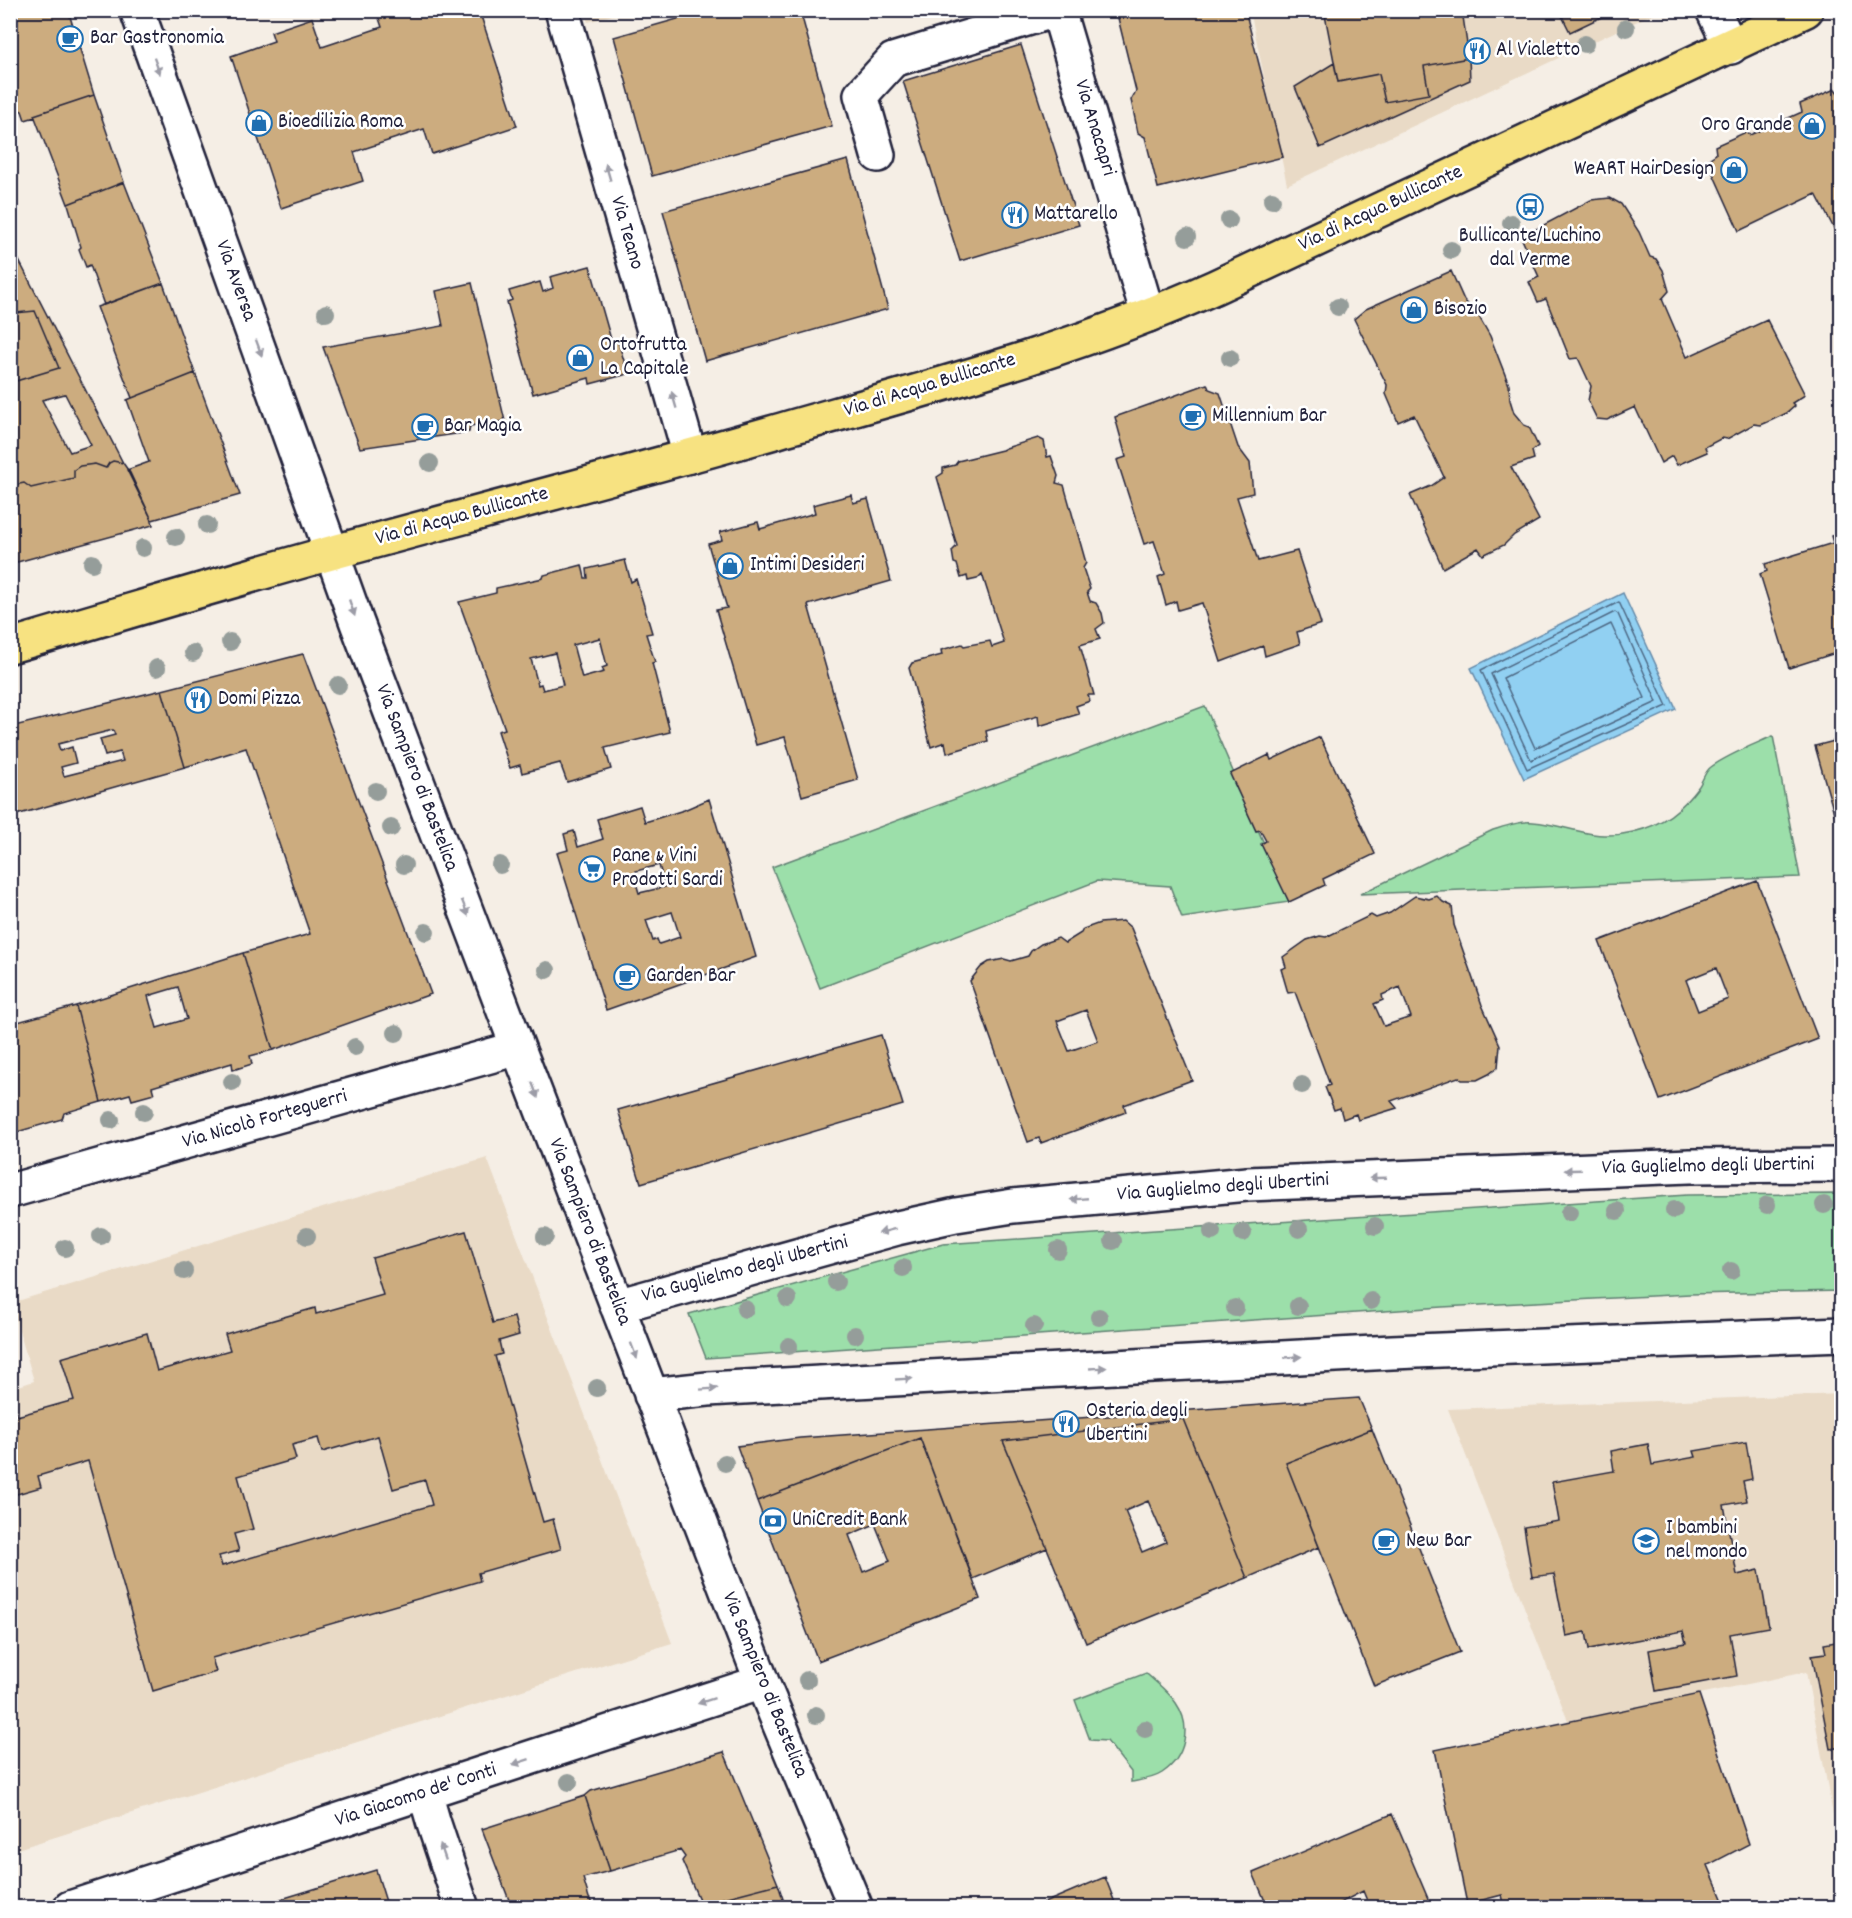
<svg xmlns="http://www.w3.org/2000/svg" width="1852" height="1918" font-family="Dekko,sans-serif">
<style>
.built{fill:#e9dac6}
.green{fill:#9cdfaa;stroke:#5f8072;stroke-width:1.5}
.water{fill:#91d0f2;stroke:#658aa9;stroke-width:1.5}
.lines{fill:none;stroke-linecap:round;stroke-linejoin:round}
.shore{stroke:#4e6884;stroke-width:1.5}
.building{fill:#ccac7f;stroke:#22223b;stroke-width:1.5;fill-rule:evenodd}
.minor-casing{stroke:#22223b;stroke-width:38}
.major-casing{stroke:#22223b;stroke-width:38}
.minor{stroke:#fff;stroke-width:33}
.major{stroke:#f7e281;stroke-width:33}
.tree{fill:#959d9a}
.oneway{fill:#9c9ca7}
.labels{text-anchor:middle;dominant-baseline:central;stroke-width:5;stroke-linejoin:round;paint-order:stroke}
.poi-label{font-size:21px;fill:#22223b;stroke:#fff;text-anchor:start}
.street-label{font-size:21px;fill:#22223b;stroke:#fff}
</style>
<rect width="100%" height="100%" fill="#f5eee5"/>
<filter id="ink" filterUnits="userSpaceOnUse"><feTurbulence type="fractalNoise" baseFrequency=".0167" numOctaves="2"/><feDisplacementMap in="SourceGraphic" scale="12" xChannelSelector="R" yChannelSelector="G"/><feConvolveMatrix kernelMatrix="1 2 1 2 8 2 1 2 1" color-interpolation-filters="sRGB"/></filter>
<g filter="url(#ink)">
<path class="built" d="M1250,10L1659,11L1287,185Z
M584,11V10L626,11L588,22Z
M487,1158L672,1643L11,1851L10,1389L34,1381L11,1303Z
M1841,1394V1857L1806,1672L1568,1721L1448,1409Z"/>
<path class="green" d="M1205,706L1289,902L1182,918L1170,886L1097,881L820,988L772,867Z
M1773,736L1800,877L1360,894L1493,830C1506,826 1520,821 1533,822C1570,825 1593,842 1633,832C1663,825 1681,810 1699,786C1703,780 1705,771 1711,767C1729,754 1753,745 1773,736Z
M1841,1194V1291L1690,1294L1442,1307L706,1358L689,1314L943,1244L1687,1195Z
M1146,1673C1155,1682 1168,1691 1176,1703C1192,1726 1186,1757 1162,1773C1153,1779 1141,1780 1131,1782V1772L1107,1741L1090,1740L1075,1700Z"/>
<path class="water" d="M1623,593L1676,709L1524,779L1471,668Z"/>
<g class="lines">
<path class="shore" d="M1619,602L1667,706L1527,769L1481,670Z
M1615,612L1618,614L1657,702L1531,760L1491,674Z
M1611,624L1645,698L1535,748L1503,678Z"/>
</g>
<path class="building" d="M10,10H68L94,95L34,115L35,117L25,120L22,111L15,108L10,95Z
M376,10H479L517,126L432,154L424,129L354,152L363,181L281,208L231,56L274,41L271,32L312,18L322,47L382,27Z
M709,10H800L832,126L652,176L614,37Z
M1132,10H1245L1283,157L1158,188L1145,137L1138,133L1131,100L1136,91L1117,14Z
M1324,10H1462L1469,58L1424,66L1429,94L1385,102L1379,74L1338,82Z
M1559,10H1616L1570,32Z
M1021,45L1079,225L960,261L903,81Z
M1469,58L1470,80L1320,148L1295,87L1334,63L1338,82L1379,74L1385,102L1429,94L1424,66Z
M1835,89L1839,94L1842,93V244L1816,194L1739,231L1707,160L1716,154L1715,146L1746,132L1750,135L1802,112L1800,104Z
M94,95L124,182L68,204L34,115Z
M848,160L888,309L705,361L663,211Z
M124,182L163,283L104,305L90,265L86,267L79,249L81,247L68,204Z
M1610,198L1621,204L1639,232L1650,257L1656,259L1663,270L1669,291L1662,299L1687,357L1767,320L1805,395L1792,403L1795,406L1787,413L1770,421L1761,425L1754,424L1727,439L1722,438L1705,447L1707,452L1677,465L1672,456L1661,463L1635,407L1607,420L1597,419L1588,401L1591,386L1578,358L1570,359L1546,299L1538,302L1529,282L1539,277L1521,237L1591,200Z
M10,243L123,463L113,461L109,463L106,468L95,464L80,466L74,470V478L31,488L24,483L10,486V387L13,382L59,368L35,311L16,313L15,308L10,309ZM65,394L91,445L70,452L42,400Z
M590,266L612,343L618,341L628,374L590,384L589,378L533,394L507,302L512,300L509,291L540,282L543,292L553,288L550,277Z
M1451,271L1464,300L1478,315L1490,336L1509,385L1510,400L1514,413L1524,425L1529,427L1538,446L1532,451L1534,459L1511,467L1539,520L1514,535L1504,545L1483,555L1478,548L1443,568L1410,495L1431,486L1444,477L1414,415L1398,422L1386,394L1387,385L1354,319L1366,309Z
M163,283L195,373L132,398L97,307Z
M472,283L505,421L470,426L469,432L360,448L323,347L443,326L436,291Z
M15,308L16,313L35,311L59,368L13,382L10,387V309Z
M195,373L240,495L152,520L127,470L149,462L127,400Z
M1207,384L1209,389L1220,393L1238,447L1250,463L1253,493L1237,497L1258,561L1297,551L1321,624L1297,632L1300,644L1265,656L1263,646L1221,662L1202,603L1178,610L1176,601L1166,605L1158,577L1165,574L1154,541L1144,544L1117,460L1126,457L1115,417Z
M1038,438L1044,441L1047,457L1051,456L1058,476L1056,483L1064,485L1086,563L1083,568L1090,589L1087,592L1090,601L1096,603L1102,613L1104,623L1096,629L1100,639L1080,645L1094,695H1088L1090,701L1076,706L1079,714L1039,726L1038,716L986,731L988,741L947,753L945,742L931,747L909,668L912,663L942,655L941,650L962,644L964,646L990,641L992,647L1004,643L982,574L977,579L968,581L967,576L961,578L957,564L954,563L952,551L957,546L937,477L943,473V468L955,465L958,461L1002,450L1006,448Z
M113,461L123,463L130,473L152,520L153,525L10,564V486L24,483L31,488L74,478V470L80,466L95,464L106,468L109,463Z
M851,495L853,503L868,499L891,581L808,605L858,780L802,796L785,737L756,745L716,610L727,608L708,544L722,540L720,532L758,522L760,529L815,513L813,505Z
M1842,533V651L1789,668L1760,574L1767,571L1765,564L1833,543L1831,536Z
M625,560L631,582L636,579L652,633L646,634L655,662L652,663L670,732L605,748L611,769L567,782L560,763L522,773L520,765L510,768L498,731L505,729L459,602L496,593V588L543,578L544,575L582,565L585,578H588L587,569ZM600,638L607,666L602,668L604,672L582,678L573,645ZM555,653L563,685L543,690L541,684L538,685L531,659Z
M303,654L431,994L273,1050L243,953L310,934L246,748L185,767L162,690Z
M162,690L185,767L16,815L10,794V727ZM113,730L115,735L100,739L105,756L120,752L123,761L64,776L61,767L76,763L72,747L60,751L58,744Z
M1320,737L1375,854L1323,879L1325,885L1289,902L1261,844L1266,841L1260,830L1256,831L1230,774L1269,755L1271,760Z
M1842,739V841L1815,746Z
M10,794L16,815L10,816Z
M709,799L756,957L606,1010L557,853L568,850L564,834L574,831L578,847L603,839L597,819L640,806L645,822L684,810ZM659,865L665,887L639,893L634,876L636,875V871ZM672,912L680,937L659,944L657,939L653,941L646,920Z
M1757,881L1818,1039L1660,1100L1599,941ZM1716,968L1728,999L1698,1011L1686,980Z
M1415,896L1429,899L1437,896L1443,902L1452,906L1454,925L1482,1005L1500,1045L1498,1067L1489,1074L1477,1080H1462L1458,1077L1391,1101L1397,1108L1358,1120L1356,1114L1343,1119L1340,1108L1334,1110L1325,1087L1330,1085L1295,992L1288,993L1281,969L1286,967L1283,957L1307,940L1320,936L1326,937L1371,915L1376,918L1390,913ZM1400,987L1411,1017L1384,1026L1374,1004L1383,1000L1382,995Z
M1123,921L1131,928L1192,1080L1124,1105L1126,1112L1041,1143L1039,1138L1028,1142L970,981L981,967L989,962L1004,959L1011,961L1028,956L1031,951L1041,944L1058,938L1065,943L1081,933L1083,929L1100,923ZM1086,1010L1098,1041L1069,1051L1057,1021Z
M243,953L273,1050L250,1056L252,1064L233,1070L232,1063L152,1087L154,1094L132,1100L130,1094L101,1102L76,1006ZM178,987L187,1019L157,1028L148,996Z
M76,1006L101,1102L64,1113L62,1119L10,1134V1024Z
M881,1035L903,1105L641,1183L618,1110Z
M466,1231L493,1323L514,1317L519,1335L499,1341L502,1354L495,1356L543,1522L553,1519L561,1549L478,1573L480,1581L212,1658L216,1672L153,1691L88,1461L38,1476L41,1487L10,1496V1402H13L17,1416L74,1400L61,1358L147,1333L157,1371L230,1350L225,1334L315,1308L316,1314L383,1295L372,1258ZM378,1436L393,1489L425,1480L432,1505L222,1566L219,1556L239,1551L234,1534L253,1529L238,1476L296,1459L292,1445L318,1438L322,1452Z
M1359,1398L1372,1429L1286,1463L1319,1547L1247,1578L1183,1419L1003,1441L1047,1548L973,1579L920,1438L757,1501L737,1446L800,1438Z
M1183,1419L1247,1578L1086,1643L1003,1441ZM1148,1501L1166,1542L1142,1552L1125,1511Z
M1372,1429L1460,1652L1374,1686L1286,1463Z
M920,1438L980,1599L818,1661L757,1501ZM875,1524L890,1561L863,1572L849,1535Z
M1746,1442L1752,1479L1743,1481L1747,1501L1724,1505L1737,1575L1759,1570L1769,1627L1730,1634L1737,1676L1656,1691L1649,1650L1686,1643L1683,1631L1589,1649L1586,1632L1566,1636L1554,1574L1532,1577L1524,1527L1559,1521L1552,1482L1614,1471L1611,1451L1648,1444L1652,1465L1696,1457L1694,1451Z
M1842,1641V1747L1830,1749L1812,1655L1826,1653L1824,1644Z
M1699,1694L1749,1844L1708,1865L1726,1908H1505L1502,1895L1467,1904L1435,1750Z
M724,1752L778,1884L701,1904L682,1861L685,1857L680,1850L610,1871L585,1796L591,1791Z
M585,1796L610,1871L583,1878L589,1898L597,1908H512L482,1829Z
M1392,1814L1432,1908H1370L1363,1891L1334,1906V1908H1268L1253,1873Z
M376,1870L388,1908H252Z
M1105,1877L1117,1908H1032Z
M778,1884L786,1908H703L701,1904Z"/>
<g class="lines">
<g class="minor-casing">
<path id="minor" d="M137,10L357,623L518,1048L762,1682L856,1908
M562,10L690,456
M1058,10L1148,315
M1713,10L1731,47
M878,155L861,95L893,60L1056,10
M10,1191L518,1048
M617,1306L897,1228L956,1215L1013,1206L1247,1184L1690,1166L1842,1165
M651,1395L708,1389L1392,1352L1842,1334
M425,1793L434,1824L462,1908
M70,1908L762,1682"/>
</g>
<g class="major-casing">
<path id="major" d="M10,646C120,614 229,581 338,551C483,511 628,474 771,433C921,390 1073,351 1215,287L1806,10"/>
</g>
<use href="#minor" class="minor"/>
<use href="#major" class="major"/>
</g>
<g class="tree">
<circle cx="1626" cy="28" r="9"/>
<circle cx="1585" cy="44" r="9"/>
<circle cx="1272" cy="200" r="9"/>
<circle cx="1229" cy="220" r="9"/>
<circle cx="1511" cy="223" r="9"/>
<circle cx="1187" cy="237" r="9"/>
<circle cx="1451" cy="250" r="9"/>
<circle cx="1338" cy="307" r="9"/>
<circle cx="326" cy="313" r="9"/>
<circle cx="1230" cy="358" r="9"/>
<circle cx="430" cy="463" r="9"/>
<circle cx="207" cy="525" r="9"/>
<circle cx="176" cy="537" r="9"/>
<circle cx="143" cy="548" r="9"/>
<circle cx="92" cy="563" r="9"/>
<circle cx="230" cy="642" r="9"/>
<circle cx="193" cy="653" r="9"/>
<circle cx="157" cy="668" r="9"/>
<circle cx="338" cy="685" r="9"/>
<circle cx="376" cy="791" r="9"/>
<circle cx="391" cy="828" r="9"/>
<circle cx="404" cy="865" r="9"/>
<circle cx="500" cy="865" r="9"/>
<circle cx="426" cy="932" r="9"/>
<circle cx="547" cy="970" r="9"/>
<circle cx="396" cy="1033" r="9"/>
<circle cx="355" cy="1047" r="9"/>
<circle cx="232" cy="1082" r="9"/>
<circle cx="1302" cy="1085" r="9"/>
<circle cx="144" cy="1112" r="9"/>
<circle cx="111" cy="1120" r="9"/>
<circle cx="1767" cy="1205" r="9"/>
<circle cx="1824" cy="1205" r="9"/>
<circle cx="1674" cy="1210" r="9"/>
<circle cx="1617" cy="1211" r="9"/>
<circle cx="1569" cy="1213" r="9"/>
<circle cx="1375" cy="1226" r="9"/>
<circle cx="1299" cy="1229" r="9"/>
<circle cx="1212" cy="1232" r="9"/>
<circle cx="1243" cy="1233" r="9"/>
<circle cx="101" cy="1236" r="9"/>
<circle cx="307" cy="1236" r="9"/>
<circle cx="545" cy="1237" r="9"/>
<circle cx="1113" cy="1241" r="9"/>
<circle cx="65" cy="1248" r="9"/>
<circle cx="1058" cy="1250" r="9"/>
<circle cx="903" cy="1268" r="9"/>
<circle cx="184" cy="1271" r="9"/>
<circle cx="1731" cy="1271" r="9"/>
<circle cx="836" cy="1282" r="9"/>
<circle cx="788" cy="1299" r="9"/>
<circle cx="1371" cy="1301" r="9"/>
<circle cx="1298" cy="1306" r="9"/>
<circle cx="1235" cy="1308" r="9"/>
<circle cx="745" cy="1309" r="9"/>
<circle cx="1099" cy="1317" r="9"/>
<circle cx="1034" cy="1326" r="9"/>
<circle cx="855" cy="1335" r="9"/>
<circle cx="789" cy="1346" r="9"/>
<circle cx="597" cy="1388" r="9"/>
<circle cx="725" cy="1463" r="9"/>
<circle cx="807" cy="1680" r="9"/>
<circle cx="816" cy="1715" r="9"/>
<circle cx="1145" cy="1729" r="9"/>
<circle cx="569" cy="1782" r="9"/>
</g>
<defs><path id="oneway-solid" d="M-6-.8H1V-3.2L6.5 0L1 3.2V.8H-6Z" transform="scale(1.5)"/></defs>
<g class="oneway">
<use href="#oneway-solid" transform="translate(157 66) rotate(70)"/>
<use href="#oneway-solid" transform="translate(608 172) rotate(-106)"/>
<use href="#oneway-solid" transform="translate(259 348) rotate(70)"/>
<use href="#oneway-solid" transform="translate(674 400) rotate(-106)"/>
<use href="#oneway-solid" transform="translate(352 608) rotate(71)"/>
<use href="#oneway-solid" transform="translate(465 908) rotate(69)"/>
<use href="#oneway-solid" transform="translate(535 1090) rotate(69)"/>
<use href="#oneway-solid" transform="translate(1573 1170) rotate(178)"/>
<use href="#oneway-solid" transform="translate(1378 1178) rotate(178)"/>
<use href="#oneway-solid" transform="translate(1079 1199) rotate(175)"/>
<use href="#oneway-solid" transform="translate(887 1231) rotate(165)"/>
<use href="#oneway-solid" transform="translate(634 1351) rotate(69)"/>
<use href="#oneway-solid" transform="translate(1293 1357) rotate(-3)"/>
<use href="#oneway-solid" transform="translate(1098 1368) rotate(-3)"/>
<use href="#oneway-solid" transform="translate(904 1379) rotate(-3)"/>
<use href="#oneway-solid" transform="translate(709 1389) rotate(-4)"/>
<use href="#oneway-solid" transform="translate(706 1701) rotate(162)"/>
<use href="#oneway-solid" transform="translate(521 1762) rotate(162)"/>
<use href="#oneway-solid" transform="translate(443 1852) rotate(-109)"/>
</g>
</g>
<defs>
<g id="cafe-ring" transform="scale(1.35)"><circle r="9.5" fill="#fff" stroke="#1f6fb2" stroke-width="1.5"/><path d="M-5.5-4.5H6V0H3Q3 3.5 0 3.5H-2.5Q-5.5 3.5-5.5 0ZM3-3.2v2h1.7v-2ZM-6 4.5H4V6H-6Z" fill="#1f6fb2"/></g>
<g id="restaurant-ring" transform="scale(1.35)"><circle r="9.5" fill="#fff" stroke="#1f6fb2" stroke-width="1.5"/><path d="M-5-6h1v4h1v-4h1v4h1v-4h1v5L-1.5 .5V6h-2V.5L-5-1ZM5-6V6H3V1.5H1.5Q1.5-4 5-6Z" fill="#1f6fb2"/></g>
<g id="shop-ring" transform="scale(1.35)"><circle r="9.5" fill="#fff" stroke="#1f6fb2" stroke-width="1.5"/><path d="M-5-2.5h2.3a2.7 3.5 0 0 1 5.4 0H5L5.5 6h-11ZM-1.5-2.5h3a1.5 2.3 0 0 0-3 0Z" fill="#1f6fb2"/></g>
<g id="bus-ring" transform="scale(1.35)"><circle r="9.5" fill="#fff" stroke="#1f6fb2" stroke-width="1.5"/><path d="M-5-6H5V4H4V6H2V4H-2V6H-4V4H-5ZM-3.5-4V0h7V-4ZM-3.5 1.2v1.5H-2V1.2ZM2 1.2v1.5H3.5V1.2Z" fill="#1f6fb2"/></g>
<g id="supermarket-ring" transform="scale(1.35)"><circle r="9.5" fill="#fff" stroke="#1f6fb2" stroke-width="1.5"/><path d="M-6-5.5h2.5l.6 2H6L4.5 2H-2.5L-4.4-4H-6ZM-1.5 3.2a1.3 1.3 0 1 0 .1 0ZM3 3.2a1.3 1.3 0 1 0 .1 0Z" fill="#1f6fb2"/></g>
<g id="bank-ring" transform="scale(1.35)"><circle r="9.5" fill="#fff" stroke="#1f6fb2" stroke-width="1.5"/><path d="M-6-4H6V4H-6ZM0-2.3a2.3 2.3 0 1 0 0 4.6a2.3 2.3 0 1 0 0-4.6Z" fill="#1f6fb2"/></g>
<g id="school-ring" transform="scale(1.35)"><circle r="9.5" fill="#fff" stroke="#1f6fb2" stroke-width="1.5"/><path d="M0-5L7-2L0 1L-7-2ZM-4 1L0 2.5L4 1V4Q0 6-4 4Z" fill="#1f6fb2"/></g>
</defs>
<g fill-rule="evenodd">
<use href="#cafe-ring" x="70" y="39"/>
<use href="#restaurant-ring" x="1477" y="51"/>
<use href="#shop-ring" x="259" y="123"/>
<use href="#shop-ring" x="1812" y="126"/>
<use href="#shop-ring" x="1734" y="170"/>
<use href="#bus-ring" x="1530" y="207"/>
<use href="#restaurant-ring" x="1015" y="215"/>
<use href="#shop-ring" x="1414" y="310"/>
<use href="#shop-ring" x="580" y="358"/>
<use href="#cafe-ring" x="1193" y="417"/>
<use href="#cafe-ring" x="425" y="427"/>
<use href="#shop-ring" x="730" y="566"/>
<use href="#restaurant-ring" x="198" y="700"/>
<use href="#supermarket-ring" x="592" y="869"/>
<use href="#cafe-ring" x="627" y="977"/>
<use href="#restaurant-ring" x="1066" y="1424"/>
<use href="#bank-ring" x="773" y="1521"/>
<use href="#school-ring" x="1646" y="1541"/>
<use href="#cafe-ring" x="1386" y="1542"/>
</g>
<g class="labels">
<g class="poi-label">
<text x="90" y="39">Bar Gastronomia</text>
<text x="1496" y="51">Al Vialetto</text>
<text x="278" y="123">Bioedilizia Roma</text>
<text x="1792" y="126" text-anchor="end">Oro Grande</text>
<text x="1714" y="170" text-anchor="end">WeART HairDesign</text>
<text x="1034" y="215">Mattarello</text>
<text x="1530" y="237" text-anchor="middle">Bullicante/Luchino<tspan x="1530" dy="24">dal Verme</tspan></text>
<text x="1434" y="310">Bisozio</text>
<text x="600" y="346">Ortofrutta<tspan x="600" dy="24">La Capitale</tspan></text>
<text x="1212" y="417">Millennium Bar</text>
<text x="444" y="427">Bar Magia</text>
<text x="750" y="566">Intimi Desideri</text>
<text x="218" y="700">Domi Pizza</text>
<text x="612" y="857">Pane &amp; Vini<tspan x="612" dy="24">Prodotti Sardi</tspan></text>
<text x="646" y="977">Garden Bar</text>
<text x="1086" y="1412">Osteria degli<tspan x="1086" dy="24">Ubertini</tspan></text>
<text x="792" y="1521">UniCredit Bank</text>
<text x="1666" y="1529">I bambini<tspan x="1666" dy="24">nel mondo</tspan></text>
<text x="1406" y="1542">New Bar</text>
</g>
<g class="street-label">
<text transform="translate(1094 128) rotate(73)">Via Anacapri</text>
<text transform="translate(1381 209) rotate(-25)">Via di Acqua Bullicante</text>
<text transform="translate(626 233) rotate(74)">Via Teano</text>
<text transform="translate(235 281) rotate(70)">Via Aversa</text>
<text transform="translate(930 386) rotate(-17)">Via di Acqua Bullicante</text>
<text transform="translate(462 517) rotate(-15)">Via di Acqua Bullicante</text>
<text transform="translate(416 778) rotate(69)">Via Sampiero di Bastelica</text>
<text transform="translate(265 1120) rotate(-16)">Via Nicolò Forteguerri</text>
<text transform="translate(1708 1167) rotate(-1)">Via Guglielmo degli Ubertini</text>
<text transform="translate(1223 1188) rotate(-4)">Via Guglielmo degli Ubertini</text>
<text transform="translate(589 1232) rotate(69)">Via Sampiero di Bastelica</text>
<text transform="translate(745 1270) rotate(-15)">Via Guglielmo degli Ubertini</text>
<text transform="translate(764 1685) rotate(68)">Via Sampiero di Bastelica</text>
<text transform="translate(416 1796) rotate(-18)">Via Giacomo de' Conti</text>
</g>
</g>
<rect width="1852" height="1918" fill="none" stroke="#fff" stroke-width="36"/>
<rect x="18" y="18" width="1816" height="1882" fill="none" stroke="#22223b" stroke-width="2" filter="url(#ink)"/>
</svg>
